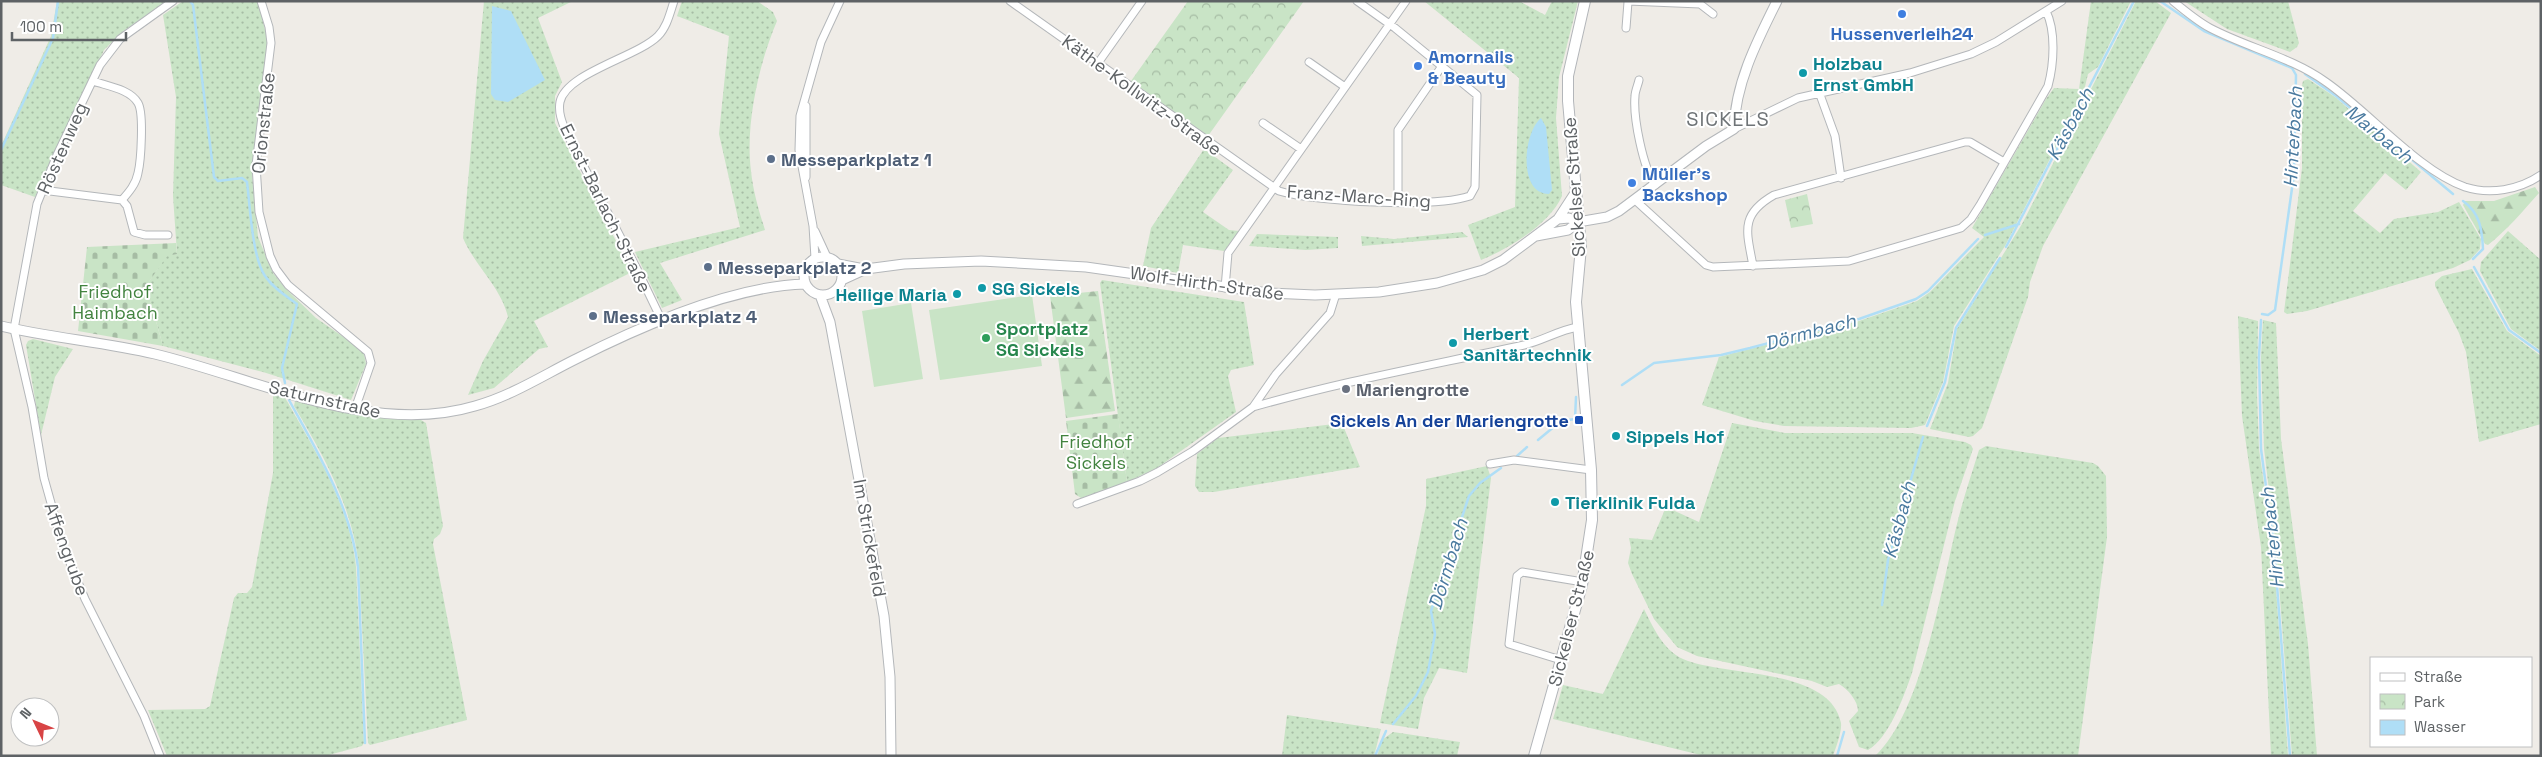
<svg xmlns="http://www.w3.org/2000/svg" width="2542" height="757" font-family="'Space Grotesk',sans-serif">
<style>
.grass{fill:url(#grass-dots)}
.forest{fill:url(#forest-firs)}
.cemetery{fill:url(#cemetery-stones)}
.park{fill:url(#park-crowns)}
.pitch{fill:#c9e4c6}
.water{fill:#afdef6}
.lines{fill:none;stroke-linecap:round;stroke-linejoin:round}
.stream{stroke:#afdef6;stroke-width:2.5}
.minor-casing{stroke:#b4b7ba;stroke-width:9}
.tertiary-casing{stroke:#b4b7ba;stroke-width:11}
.secondary-casing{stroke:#b3b6ba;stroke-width:12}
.minor{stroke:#fff;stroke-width:7}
.tertiary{stroke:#fff;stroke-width:9}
.secondary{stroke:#fff;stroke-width:10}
.shop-dot{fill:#3f7fe0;stroke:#fff;stroke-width:2}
.culture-dot{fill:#0f9aa8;stroke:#fff;stroke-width:2}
.service-dot{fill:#5c6f8a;stroke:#fff;stroke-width:2}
.leisure-dot{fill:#2e9e5b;stroke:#fff;stroke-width:2}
.worship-dot{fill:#6b7280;stroke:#fff;stroke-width:2}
.transit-dot{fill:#1a4fb4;stroke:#fff;stroke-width:2}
.labels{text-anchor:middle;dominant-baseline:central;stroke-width:4;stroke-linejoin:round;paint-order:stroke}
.shop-label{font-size:18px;font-weight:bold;fill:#366cbe;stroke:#fff;text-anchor:start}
.culture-label{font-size:18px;font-weight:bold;fill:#0d838f;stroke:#fff;text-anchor:start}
.street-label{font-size:18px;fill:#5e6265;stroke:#fff}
.service-label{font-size:18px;font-weight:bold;fill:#4e5e75;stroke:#fff;text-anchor:start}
.park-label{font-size:18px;fill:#42833f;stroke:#fff}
.leisure-label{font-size:18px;font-weight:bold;fill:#27864d;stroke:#fff;text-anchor:start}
.worship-label{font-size:18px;font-weight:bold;fill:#5b616d;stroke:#fff;text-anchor:start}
.transit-label{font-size:18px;font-weight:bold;fill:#164399;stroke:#fff;text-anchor:end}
.water-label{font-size:19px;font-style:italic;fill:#4a7a9f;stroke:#fff}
.quarter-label{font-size:20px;letter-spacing:1px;fill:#6f7477;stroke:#fff}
</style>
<defs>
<pattern id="grass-dots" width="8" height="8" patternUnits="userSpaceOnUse" patternTransform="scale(1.25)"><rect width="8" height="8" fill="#c9e4c6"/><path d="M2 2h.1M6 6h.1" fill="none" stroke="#a6bca4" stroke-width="1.8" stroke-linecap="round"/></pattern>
<pattern id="forest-firs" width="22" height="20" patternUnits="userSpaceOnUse" patternTransform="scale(1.25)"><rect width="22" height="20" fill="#c9e4c6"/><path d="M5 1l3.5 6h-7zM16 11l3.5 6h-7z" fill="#a6bca4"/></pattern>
<pattern id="cemetery-stones" width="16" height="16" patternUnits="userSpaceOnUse" patternTransform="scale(1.25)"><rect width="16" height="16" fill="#c9e4c6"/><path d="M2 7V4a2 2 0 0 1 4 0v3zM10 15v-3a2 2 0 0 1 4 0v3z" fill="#a6bca4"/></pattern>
<pattern id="park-crowns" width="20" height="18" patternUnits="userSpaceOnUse" patternTransform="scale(1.25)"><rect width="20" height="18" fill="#c9e4c6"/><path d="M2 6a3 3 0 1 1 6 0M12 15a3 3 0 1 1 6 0" fill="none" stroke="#a6bca4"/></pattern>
</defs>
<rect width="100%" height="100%" fill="#efece7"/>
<path class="grass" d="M57,1H167L122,32L104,50L35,197L1,185V146L51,36Z
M183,1H258L268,42L252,173L258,237L273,273L285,288L316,318L355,345L364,354L366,364L351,400L263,372L163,346L146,286L167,255L177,254L173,196L176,97L163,15Z
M484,1H573L538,18L562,82L555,96V123L632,272L534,321L548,347L539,349L494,388L468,395L483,361L508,317C501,287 475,266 463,238Z
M682,1H757L773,12L777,21C759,63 745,125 751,171C753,191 759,211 765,230L660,263L682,300L662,308L635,252L740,227L719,134L729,36L677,16Z
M1424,1H1519L1545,15L1552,1H1578L1559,77L1556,118L1562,196C1550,224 1508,249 1481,260L1468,225L1515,207L1519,78Z
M2091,1H2131L2098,67L2088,74L2083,95L2005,246L1954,326L1943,382L1925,425L1911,428L1784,426L1755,421L1702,405L1719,357L1859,321L1917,301L1930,292L1984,237L1972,228L2046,99L2054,88L2079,89Z
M2136,1H2155L2171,13L2043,246L2030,282L2028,297L1982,428L1973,436L1969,437L1930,429L1948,383L1957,329L2022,224Z
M2184,1H2288L2299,43L2297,47L2290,52L2227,29Z
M2308,79L2335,97L2421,172L2406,190L2385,173L2353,211L2380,233L2394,219L2438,212L2459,202L2481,239L2480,249L2470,260L2453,268L2307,311L2287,314L2284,312L2302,168V86L2303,81Z
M1204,149L1233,170L1203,212L1229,230L1240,231L1224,251L1183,245L1178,273L1143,266L1151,228Z
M2508,231L2541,260V351L2511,329L2480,271L2481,262Z
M1462,232L1468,237L1362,246L1361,236L1394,239Z
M1257,234L1338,237V248L1306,250L1249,246Z
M2472,269L2507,331L2541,356V424L2479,442L2466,352L2459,333L2435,286V282L2442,276Z
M1102,280L1244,302L1254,365L1231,370L1228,376L1236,412L1157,468L1127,482L1100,283Z
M2238,316L2258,321L2257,394L2259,449L2273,547L2288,756H2271L2261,547L2242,416Z
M2263,320L2276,323L2281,439L2308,644L2317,756H2292L2276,546L2264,449L2261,357Z
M33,339L73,349L55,377L41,435L26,345L28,341Z
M273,394L284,397L287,401C317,454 350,506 356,567L364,743L362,746L325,756H167L148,710L205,709L210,706L234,598L238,593H247L252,587L273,473Z
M295,401L375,417L421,420L426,423L443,526L440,534L434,539L433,544L467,720L370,745L368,743L359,567C353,508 324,456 294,406Z
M1342,423L1360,467L1214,492H1199L1195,486L1197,454L1218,438Z
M1732,423L1785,433H1912L1965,442L1971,445L1973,449L1955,501L1912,673C1904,696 1889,738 1868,750L1859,747L1849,721L1858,711C1858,701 1848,689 1839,684L1827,687L1812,681L1697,656L1677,647L1654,619L1632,574L1628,563L1631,548L1629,538L1652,540L1666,507L1699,522Z
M1986,446L2093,463L2098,466L2106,476L2107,537L2078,756H1875C1923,712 1942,583 1958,520C1964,496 1972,473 1979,450Z
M1487,466L1491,478L1467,673L1439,668L1424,698L1418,729L1380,723L1426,506V479Z
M1644,609C1653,627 1663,650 1683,659C1724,677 1830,667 1841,723C1842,732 1836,747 1833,756H1705L1553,719L1563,685L1603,694Z
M1287,715L1381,729L1374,756H1282Z
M1393,732L1460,742L1457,756H1377L1382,740Z"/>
<path class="forest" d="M2535,187L2539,193C2523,211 2507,230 2488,245L2485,244L2463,205L2465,201H2494Z
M1098,291L1115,411L1066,418L1050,296Z"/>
<path class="cemetery" d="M176,243L177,254L167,256L146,286L163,346L78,331L87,247Z
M1118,414L1127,482L1081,498L1075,494L1066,421Z"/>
<path class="park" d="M1188,1H1304L1208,136L1131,81Z
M1807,194L1813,224L1791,228L1785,200Z"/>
<path class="pitch" d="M1032,295L1042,366L940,380L929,310Z
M911,303L923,379L874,387L862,311Z"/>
<path class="water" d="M492,6L511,11L545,80L508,102L495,100L491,94Z
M1541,118L1546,127L1552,190L1549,194C1518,194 1523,133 1541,118Z"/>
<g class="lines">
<path class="stream" d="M190,1L193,5L214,177L218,181L242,178L247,182C250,205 252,257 265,276C273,288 286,296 297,304L282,368L285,383
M2160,1L2204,31L2292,68L2296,75L2294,174L2275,310L2268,315L2262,314
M2305,74L2336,96L2453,194
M1,150L53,38L58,1
M2463,201C2480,213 2482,229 2483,249L2473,259
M1985,235L2019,224
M2006,247L2134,1
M2474,267L2509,330L2541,353
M2261,320L2259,357L2261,449L2274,546L2290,756
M1622,385L1654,363L1721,355L1750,348L1859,319L1916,299L1928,291L1978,239
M289,400C318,453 350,505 358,567L365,743
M1927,426L1945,382L1956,328L2000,258
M1538,440L1561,421L1575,419L1576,397
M1517,456L1527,447
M1882,605L1888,560L1923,437
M1393,724L1416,696L1428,672L1435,634L1431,611L1469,496L1480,483L1501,468
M1375,756L1386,731
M1837,756L1844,732"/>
<g class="minor-casing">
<path id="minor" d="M261,1L269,27L271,43L256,165L259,212L270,256L276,269L288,285L368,352L371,363L355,409
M1010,1L1279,191C1315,202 1435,208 1470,196L1475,187L1477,95L1395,28L1357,1
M1628,1L1700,4L1713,14
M2173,1C2185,11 2197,21 2210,28C2248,48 2291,57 2326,82C2368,111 2419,171 2465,187C2490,195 2519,190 2541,175
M1626,28L1628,2
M1309,62L1345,87
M1098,63L1142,1
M1639,80C1638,85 1635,91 1635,96C1633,118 1643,167 1655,185
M93,81C107,86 130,89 138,103C144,113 141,161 138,173C136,184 129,192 122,200
M1819,92L1835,136L1841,178
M1263,123L1301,149
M1734,129L1798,98L1910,73L1971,54L1996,42L2062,1
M806,177V106
M42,190L122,200L127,206L134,232L145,235H168
M1635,200L1706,265L1713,267L1849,261L1961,228L1971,219L1980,205L2048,86C2054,64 2056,31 2046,11
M1398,202V130L1442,66
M815,231L827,257
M815,258L813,226L799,150L800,116L821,42L840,1
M1753,266C1747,232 1739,215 1774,195L1965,142H1970L2004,162
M1225,288L1228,253L1406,1
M662,321L637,269L566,132C562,122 558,112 560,102C566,73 637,57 658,36C667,27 670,13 674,1
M1253,407C1343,381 1433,365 1524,345C1542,341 1559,330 1578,327
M1490,464L1514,460L1591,470
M1077,504L1140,481L1158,472L1193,451L1253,407L1276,374L1330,313L1336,294
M1561,660L1509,644L1517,576L1522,572L1583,582
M160,756L144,716L85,599L63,546L44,478L32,407L14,329L37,204L57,155L100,65L120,39L173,1"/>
</g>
<g class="tertiary-casing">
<path id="tertiary" d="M1558,219L1575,193
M1578,222L1607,217L1619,211L1706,146L1734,129C1735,84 1757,41 1777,1
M1536,236L1568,230L1578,222
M804 276a19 19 0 1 1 38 0a19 19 0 1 1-38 0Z
M838,264L864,269
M842,280L866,269L904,264L981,261L1086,267L1268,293L1315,295L1379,292L1437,283L1483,270L1503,260L1558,219L1569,218L1578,222
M820,295L830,322L884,616L890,677L891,756
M1,326C52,338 104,342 155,354C255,378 372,437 475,406C511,396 542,376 574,360C639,327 732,286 805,284"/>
</g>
<g class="secondary-casing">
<path id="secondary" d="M1534,756L1582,585L1592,520L1591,470L1576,302L1581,247L1568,101V76L1585,1"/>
</g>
<use href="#minor" class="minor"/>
<use href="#tertiary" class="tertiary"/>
<use href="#secondary" class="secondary"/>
</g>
<g class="shop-dot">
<circle cx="1902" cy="14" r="5"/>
<circle cx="1418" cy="66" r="5"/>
<circle cx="1632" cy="183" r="5"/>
</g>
<g class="culture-dot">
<circle cx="1803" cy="73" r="5"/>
<circle cx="982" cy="288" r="5"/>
<circle cx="957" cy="294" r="5"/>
<circle cx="1453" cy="343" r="5"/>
<circle cx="1616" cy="436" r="5"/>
<circle cx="1555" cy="502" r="5"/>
</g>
<g class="service-dot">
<circle cx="771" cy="159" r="5"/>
<circle cx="708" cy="267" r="5"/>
<circle cx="593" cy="316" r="5"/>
</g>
<circle class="leisure-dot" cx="986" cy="338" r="5"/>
<circle class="worship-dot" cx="1346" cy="389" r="5"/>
<rect class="transit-dot" x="1574" y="415" width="10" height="10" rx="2.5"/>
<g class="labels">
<g class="shop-label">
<text x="1902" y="33" text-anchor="middle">Hussenverleih24</text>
<text x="1428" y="56">Amornails<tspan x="1428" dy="21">&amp; Beauty</tspan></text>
<text x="1642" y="173">Müller's<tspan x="1642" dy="21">Backshop</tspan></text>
</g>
<g class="culture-label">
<text x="1813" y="63">Holzbau<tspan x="1813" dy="21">Ernst GmbH</tspan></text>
<text x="992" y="288">SG Sickels</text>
<text x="947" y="294" text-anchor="end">Heilige Maria</text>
<text x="1463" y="333">Herbert<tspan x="1463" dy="21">Sanitärtechnik</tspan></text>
<text x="1626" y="436">Sippels Hof</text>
<text x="1565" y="502">Tierklinik Fulda</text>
</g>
<g class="street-label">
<text transform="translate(1142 95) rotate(36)">Käthe-Kollwitz-Straße</text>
<text transform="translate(263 123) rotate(-84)">Orionstraße</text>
<text transform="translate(62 148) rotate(-66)">Röstenweg</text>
<text transform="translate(1574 187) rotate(-94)">Sickelser Straße</text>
<text transform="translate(1359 196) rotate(4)">Franz-Marc-Ring</text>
<text transform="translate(606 208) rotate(64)">Ernst-Barlach-Straße</text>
<text transform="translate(1207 283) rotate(8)">Wolf-Hirth-Straße</text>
<text transform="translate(325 399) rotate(13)">Saturnstraße</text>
<text transform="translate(870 538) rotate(80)">Im Strickefeld</text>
<text transform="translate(67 549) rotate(70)">Affengrube</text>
<text transform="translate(1571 618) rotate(-76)">Sickelser Straße</text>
</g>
<g class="service-label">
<text x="781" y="159">Messeparkplatz 1</text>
<text x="718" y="267">Messeparkplatz 2</text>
<text x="603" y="316">Messeparkplatz 4</text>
</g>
<g class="park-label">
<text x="115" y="291">Friedhof<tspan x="115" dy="21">Haimbach</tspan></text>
<text x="1096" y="441">Friedhof<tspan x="1096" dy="21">Sickels</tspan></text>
</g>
<g class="leisure-label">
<text x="996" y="328">Sportplatz<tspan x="996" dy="21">SG Sickels</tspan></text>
</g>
<g class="worship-label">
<text x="1356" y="389">Mariengrotte</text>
</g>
<g class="transit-label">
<text x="1569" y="420">Sickels An der Mariengrotte</text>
</g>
<g class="water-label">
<text transform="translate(2070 124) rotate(-62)">Käsbach</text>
<text transform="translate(2379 134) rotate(39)">Marbach</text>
<text transform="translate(2293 137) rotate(-87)">Hinterbach</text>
<text transform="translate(1810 332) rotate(-15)">Dörmbach</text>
<text transform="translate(1899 520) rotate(-75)">Käsbach</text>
<text transform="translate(2272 538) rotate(-96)">Hinterbach</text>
<text transform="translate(1448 564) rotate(-73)">Dörmbach</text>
</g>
<g class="quarter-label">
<text x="1728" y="119">SICKELS</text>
</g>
</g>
<rect width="2542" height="757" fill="none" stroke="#5e6265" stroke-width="5"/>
<rect x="2370" y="657" width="162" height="90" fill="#ffffff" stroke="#bfc0c1"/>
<rect x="2380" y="673" width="25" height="8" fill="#ffffff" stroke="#bfc0c1"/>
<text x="2414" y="682" font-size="15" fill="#5e6265">Straße</text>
<rect x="2380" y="694" width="25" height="15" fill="url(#park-crowns)" stroke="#bfc0c1"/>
<text x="2414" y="707" font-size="15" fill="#5e6265">Park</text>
<rect x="2380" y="720" width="25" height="15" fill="#afdef6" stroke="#bfc0c1"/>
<text x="2414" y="732" font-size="15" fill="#5e6265">Wasser</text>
<g transform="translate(35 722) rotate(313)"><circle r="24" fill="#ffffff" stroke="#bfc0c1"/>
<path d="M0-4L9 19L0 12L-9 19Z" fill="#d84445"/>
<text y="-8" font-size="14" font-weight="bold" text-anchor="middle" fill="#5e6265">N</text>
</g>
<path d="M12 32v8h114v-8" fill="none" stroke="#5e6265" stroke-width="2.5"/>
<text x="20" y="32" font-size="15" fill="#5e6265" stroke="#ffffff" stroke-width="4" paint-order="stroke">100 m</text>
</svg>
